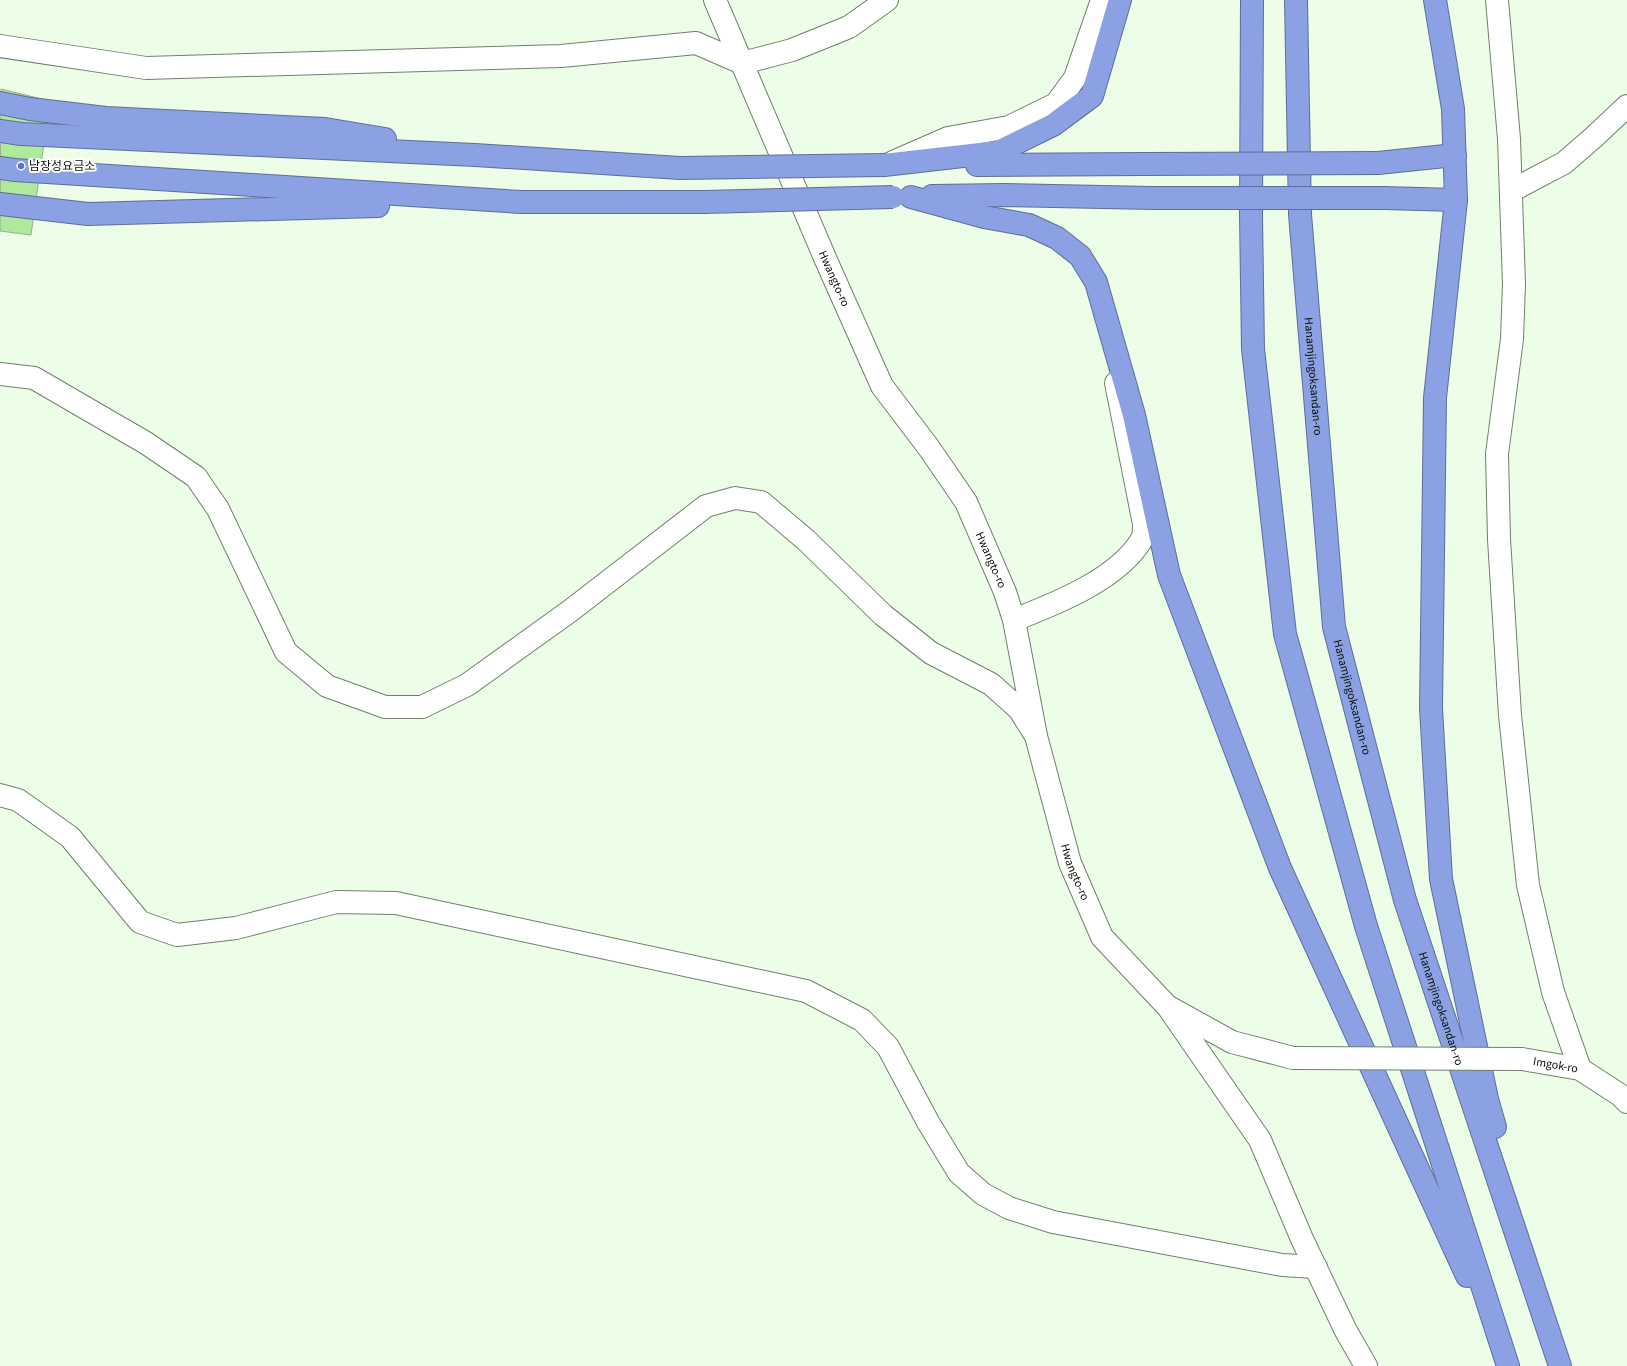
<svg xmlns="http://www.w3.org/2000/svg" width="1627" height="1366" font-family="'Source Sans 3','Noto Sans KR',sans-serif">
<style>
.building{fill:#afea9c;stroke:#9bab96}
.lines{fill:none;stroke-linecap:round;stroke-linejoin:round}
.minor-casing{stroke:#707f6b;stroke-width:24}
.highway-casing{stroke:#5e6e96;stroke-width:24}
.minor{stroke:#fff;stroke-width:22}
.highway{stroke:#8ba1e3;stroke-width:22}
.minor-bridge-casing{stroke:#707f6b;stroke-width:24;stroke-linecap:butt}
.highway-bridge-casing{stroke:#5e6e96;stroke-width:24;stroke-linecap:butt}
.minor-bridge{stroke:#fff;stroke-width:22}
.highway-bridge{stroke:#8ba1e3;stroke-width:22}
.poi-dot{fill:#5773e9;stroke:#fff;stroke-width:1.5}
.labels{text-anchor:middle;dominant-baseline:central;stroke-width:4;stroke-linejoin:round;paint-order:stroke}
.poi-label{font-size:12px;fill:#0a1008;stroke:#fff;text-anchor:start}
.street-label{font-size:12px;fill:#0a1008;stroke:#fff}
</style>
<rect width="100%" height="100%" fill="#edfee8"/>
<path class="building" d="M1,89L50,101L31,235L0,231Z"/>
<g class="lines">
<g class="minor-casing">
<g id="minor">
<path id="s1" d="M715,0L825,258L882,386L929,448L966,502L1005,592L1014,620L1036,736L1070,863L1102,937L1167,1006L1232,1042L1293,1058"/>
<path d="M1497,0L1509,139L1514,284L1512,339L1497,454L1499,539L1510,715L1528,885L1553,992L1580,1069"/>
<path d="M0,46L146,68L561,56L696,43L742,63L792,50L849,27L887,0"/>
<path d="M893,162L948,138L1009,127L1056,104L1075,78L1102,0"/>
<path d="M1511,191L1564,163L1594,137L1627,106"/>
<path d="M0,374L34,378L146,443L196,477L218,509L286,652L327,686L385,707H422L467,685L570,611L706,506L735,498L761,502L806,540L883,615L931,653L991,684L1019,709L1036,736"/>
<path d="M1014,620C1055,604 1119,579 1142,539C1144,535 1144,528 1144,524L1116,383"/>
<path d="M0,795L18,800L70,837L140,922L177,935L236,928L336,902L396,903L806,991L862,1020L888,1047L928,1122L959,1173L983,1194L1009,1208L1053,1222L1282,1265L1316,1267"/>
<path d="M1170,1010L1260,1140L1302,1239L1346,1331L1366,1366"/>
<path id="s2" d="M1522,1059L1580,1069L1620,1095L1627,1102"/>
</g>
</g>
<g class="highway-casing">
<g id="highway">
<path d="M1252,0L1251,215L1253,349L1285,634L1366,926L1508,1366"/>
<path id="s3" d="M1296,0L1300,214L1334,627L1405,900L1560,1366"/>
<path d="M0,103L30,109L106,118L325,129L385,139"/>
<path d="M0,131L21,134L475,155L680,168"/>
<path d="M1378,163L1455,155"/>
<path d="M884,165L998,152L1053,125L1092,96L1120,0"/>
<path d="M977,165L1144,164"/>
<path d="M0,168L15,170L521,202H704"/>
<path d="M932,196L1003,195L1152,198"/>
<path d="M911,197L984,217L1029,225L1057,238L1080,256L1096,282L1134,415L1169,575L1280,868L1467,1276"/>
<path d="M1384,198L1456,200L1453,109L1435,0"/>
<path d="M1456,200L1435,398L1431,708L1441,879L1487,1099L1495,1127"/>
<path d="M0,204L88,214L378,206"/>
</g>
</g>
<use href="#minor" class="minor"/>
<use href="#highway" class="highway"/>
<g class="minor-bridge-casing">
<path id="minor-bridge" d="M1293,1058L1522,1059"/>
</g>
<g class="highway-bridge-casing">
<path id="highway-bridge" d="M1144,164L1378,163
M680,168L884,165
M1152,198H1384
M704,202L893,197"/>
</g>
<use href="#minor-bridge" class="minor-bridge"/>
<use href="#highway-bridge" class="highway-bridge"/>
</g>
<circle class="poi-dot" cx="21" cy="166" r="4"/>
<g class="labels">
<g class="poi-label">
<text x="29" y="166">남장성요금소</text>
</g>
<g class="street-label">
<text stroke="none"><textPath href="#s1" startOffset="303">Hwangto-ro</textPath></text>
<text stroke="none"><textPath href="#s3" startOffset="377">Hanamjingoksandan-ro</textPath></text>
<text stroke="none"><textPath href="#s1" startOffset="627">Hwangto-ro</textPath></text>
<text stroke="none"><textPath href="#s3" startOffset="701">Hanamjingoksandan-ro</textPath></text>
<text stroke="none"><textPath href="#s1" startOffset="951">Hwangto-ro</textPath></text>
<text stroke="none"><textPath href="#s3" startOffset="1025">Hanamjingoksandan-ro</textPath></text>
<text stroke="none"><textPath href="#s2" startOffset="34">Imgok-ro</textPath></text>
</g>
</g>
</svg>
